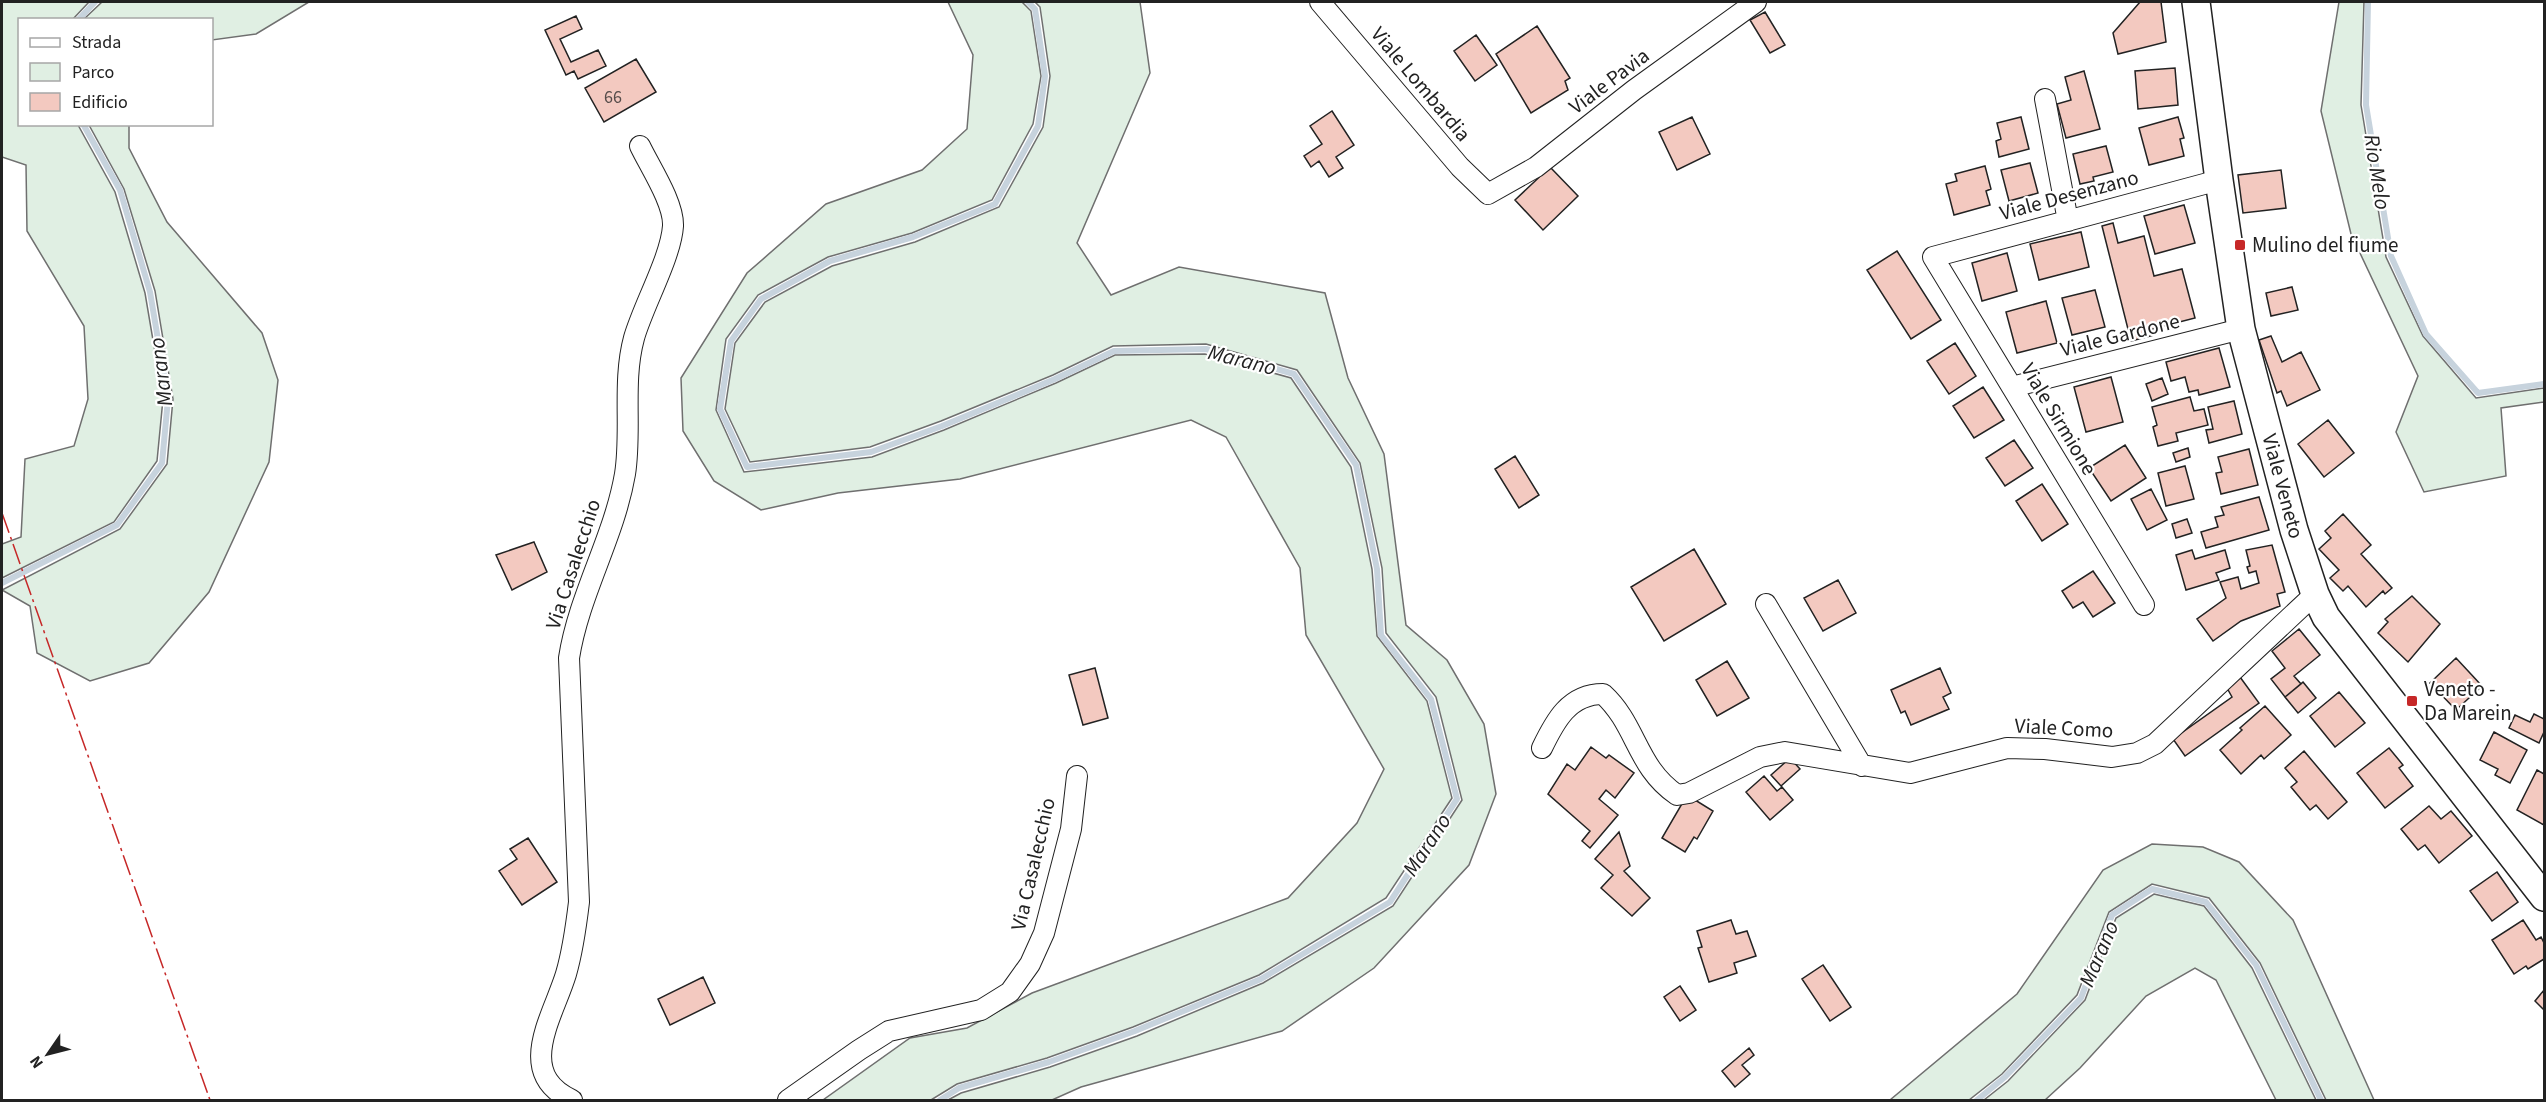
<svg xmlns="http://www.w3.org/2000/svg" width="2546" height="1102" font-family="'Source Sans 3',sans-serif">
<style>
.green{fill:#e0efe3;stroke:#6f6f6f;stroke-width:1.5}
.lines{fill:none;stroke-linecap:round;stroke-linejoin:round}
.stream{stroke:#c7d3dd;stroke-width:6}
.building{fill:#f3c9c0;stroke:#222;stroke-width:1.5}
.street-casing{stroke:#222;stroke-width:22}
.secondary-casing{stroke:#222;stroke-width:30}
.street{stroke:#fff;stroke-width:20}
.secondary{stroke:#fff;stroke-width:27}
.power{stroke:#c62828;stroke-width:1.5;stroke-dasharray:21 4.5 3 4.5;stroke-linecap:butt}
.poi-dot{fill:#c62828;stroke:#fff;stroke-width:2}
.labels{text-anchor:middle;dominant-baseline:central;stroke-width:4.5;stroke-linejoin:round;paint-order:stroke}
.number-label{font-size:18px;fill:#564c4a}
.street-label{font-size:21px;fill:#222;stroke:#fff}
.poi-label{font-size:21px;fill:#222;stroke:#fff;text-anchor:start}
.water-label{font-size:22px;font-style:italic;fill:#222;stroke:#fff}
</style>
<rect width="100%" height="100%" fill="#fff"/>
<path class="green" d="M2,2H89L73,19L20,20V124L78,125L115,192L145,293L163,399L157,461L114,522L2,578V544L21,537L25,459L74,446L88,399L84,326L27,231L26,165L2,157Z
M102,2H309L256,34L212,40V20L84,19Z
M948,2H1022L1031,11L1041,76L1033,124L992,200L912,233L828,257L758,295L726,339L716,410L744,472L872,457L944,430L1056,383L1115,355L1205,354L1291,378L1351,467L1372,569L1377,636L1427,701L1452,798L1386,898L1259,975L1133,1027L1047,1058L957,1084L931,1100H823L910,1038L967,1028L1032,993L1288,898L1357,823L1384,769L1306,635L1300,568L1226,437L1191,420L960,479L838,493L761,510L714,481L683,431L681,378L747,273L826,204L922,170L967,129L973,55Z
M1035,2H1140L1150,73L1077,243L1111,295L1179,267L1325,293L1348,378L1384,454L1406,625L1447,660L1484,724L1496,794L1469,865L1374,968L1282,1031L1081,1087L1052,1100H948L961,1093L1050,1067L1137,1036L1263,983L1393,906L1462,800L1436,697L1386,633L1382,568L1360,463L1297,370L1206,344L1113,346L1053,375L941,421L870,447L750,462L725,409L735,343L765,302L832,266L915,242L999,207L1043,127L1050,76L1040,7Z
M2339,2H2364L2361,105L2386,257L2423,336L2476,398L2544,388V402L2501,408L2506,476L2424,492L2396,432L2418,376L2351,234L2321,111Z
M89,125H129V148L167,222L262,333L278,380L269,462L209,592L149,663L90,681L37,653L30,606L2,590L120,529L167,464L173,399L155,291L124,189Z
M2152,844L2203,847L2239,862L2293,920L2374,1100H2326L2260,963L2209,898L2152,884L2109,912L2077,995L2002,1074L1969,1100H1890L2017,994L2103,870Z
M2154,894L2204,906L2252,968L2316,1100H2276L2216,980L2195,968L2146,996L2080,1068L2045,1100H1984L2008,1081L2085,1000L2116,918Z"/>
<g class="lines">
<path class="stream" d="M2368,2L2366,105L2391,256L2426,334L2478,393L2544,384
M78,20L95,2
M2,583L117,525L162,463L168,399L150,292L120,190L83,124
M940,1100L959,1088L1049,1062L1135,1031L1261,979L1390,902L1457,799L1431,699L1381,635L1377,569L1356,465L1294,374L1206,349L1114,351L1055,379L942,426L871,452L747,467L720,409L731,341L761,299L830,261L913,237L995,204L1038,126L1045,76L1035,9L1028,2
M1977,1100L2005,1077L2081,998L2112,915L2152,889L2206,902L2256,965L2321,1100"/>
</g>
<path class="building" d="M2140,2H2161L2166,42L2118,54L2113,33Z
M1765,12L1785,45L1770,53L1750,20Z
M576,16L582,29L560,39L571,62L598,50L606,66L578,79L574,71L566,75L545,30Z
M1537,26L1570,78L1565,81L1568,90L1531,113L1496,54Z
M1476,35L1497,65L1475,81L1454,51Z
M636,59L656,92L604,122L585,88Z
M2175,68L2178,105L2138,109L2135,71Z
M2084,71L2100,129L2066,138L2057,104L2071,100L2065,77Z
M1332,111L1354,145L1336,157L1343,168L1329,177L1319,161L1311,167L1304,156L1322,144L1310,126Z
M1692,117L1710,154L1677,170L1659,132Z
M2021,117L2029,149L1999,157L1996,141L2001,139L1997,123Z
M2178,117L2184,138L2180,139L2184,156L2149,165L2139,128Z
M2106,146L2113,172L2093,177L2094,181L2080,184L2073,154Z
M2030,163L2038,193L2009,201L2001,170Z
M1985,166L1991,189L1986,191L1990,205L1954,215L1946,184L1957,181L1955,174Z
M1550,167L1578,196L1543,230L1515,200Z
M2281,170L2286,208L2243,213L2238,175Z
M2184,205L2195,243L2155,254L2144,216Z
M2113,223L2118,243L2144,236L2154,276L2182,269L2195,318L2152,329L2154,335L2131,341L2102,226Z
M2081,232L2089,267L2039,280L2030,244Z
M1897,251L1941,320L1911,339L1867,270Z
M2007,253L2017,291L1982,301L1972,263Z
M2292,287L2298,310L2271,316L2266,293Z
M2095,290L2105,327L2072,335L2062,298Z
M2046,301L2057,343L2017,353L2006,312Z
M2271,336L2282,362L2301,352L2320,390L2287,406L2281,391L2277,393L2259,340Z
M1955,343L1976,376L1949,394L1927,361Z
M2219,348L2230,387L2199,395L2198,390L2189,392L2185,377L2171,381L2166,362Z
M2111,377L2123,422L2086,432L2074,387Z
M2162,378L2168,394L2152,401L2146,384Z
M1983,387L2004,420L1974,438L1953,406Z
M2190,397L2194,411L2204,409L2208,425L2176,433L2178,441L2158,446L2153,427L2157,425L2152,407Z
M2234,401L2242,434L2209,443L2206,430L2213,429L2208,407Z
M2328,420L2354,453L2324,477L2298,444Z
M2014,440L2033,468L2005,486L1986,458Z
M2125,445L2146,478L2111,501L2089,468Z
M2188,448L2190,457L2176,462L2173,453Z
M2249,449L2258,485L2221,494L2216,473L2222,472L2218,457Z
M1515,456L1539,495L1519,508L1495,469Z
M2185,466L2194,499L2166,506L2158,473Z
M2042,484L2068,524L2042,541L2016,501Z
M2151,489L2167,520L2147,530L2131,499Z
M2259,497L2269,530L2206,548L2201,532L2218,527L2215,517L2224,515L2221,507Z
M2343,514L2371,545L2361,554L2392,588L2385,594L2383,591L2366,607L2348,586L2343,591L2330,578L2339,570L2319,549L2331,538L2325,531Z
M2187,519L2192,533L2176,538L2172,524Z
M534,542L547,572L512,590L496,555Z
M2272,545L2285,592L2277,594L2280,606L2241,621L2213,641L2197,619L2226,598L2220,582L2238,577L2241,589L2259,583L2256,571L2249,573L2247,567L2250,566L2246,550Z
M1694,549L1726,604L1664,641L1631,587Z
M2192,550L2195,559L2225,550L2230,568L2216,573L2219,580L2186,590L2176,555Z
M2093,571L2115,603L2093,617L2083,602L2073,608L2062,591Z
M1838,580L1856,613L1823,631L1804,598Z
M2412,596L2440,624L2408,662L2378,633L2388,622L2385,619Z
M2299,629L2320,655L2294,676L2301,684L2285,697L2271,679L2285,668L2272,651Z
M2456,658L2482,686L2456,710L2430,683Z
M1727,661L1749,698L1717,716L1696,680Z
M1095,668L1108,718L1083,725L1069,675Z
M1940,668L1951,693L1943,697L1949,709L1911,725L1905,711L1901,713L1891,690Z
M2240,677L2259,703L2185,756L2173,739L2232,697L2227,688Z
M2303,682L2316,698L2298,713L2285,697Z
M2339,692L2365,723L2335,747L2310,716Z
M2265,706L2291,735L2264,759L2261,755L2241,774L2220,750L2242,730L2240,728Z
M2534,714L2544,719V732L2539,743L2509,728L2515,715L2530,722Z
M2494,732L2527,750L2510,783L2495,775L2498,769L2480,760Z
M1591,747L1606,758L1609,755L1634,773L1615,798L1606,790L1599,799L1618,815L1590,848L1582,841L1590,831L1548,794L1567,764L1575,770Z
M2389,748L2403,765L2399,768L2413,786L2385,808L2357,773Z
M2304,751L2347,802L2328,819L2316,805L2310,810L2291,787L2297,782L2285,768Z
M1790,758L1800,769L1781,786L1771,775Z
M2537,770L2544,774V825L2517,810Z
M1764,776L1777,791L1782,787L1793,800L1770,820L1746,792Z
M1687,795L1713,811L1697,839L1694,837L1685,852L1662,838Z
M2429,806L2441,819L2451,811L2472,836L2439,863L2425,845L2418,850L2401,829Z
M1619,832L1630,866L1624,871L1650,898L1632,916L1601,888L1613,875L1595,859Z
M528,838L557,882L522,905L499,871L517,859L510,849Z
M2497,872L2518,902L2492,921L2470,891Z
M1731,920L1736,934L1747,931L1756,956L1734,963L1737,973L1709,982L1698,948L1702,947L1697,931Z
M2523,920L2536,940L2541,937L2544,943V959L2528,969L2526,966L2514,974L2492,940Z
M1823,965L1851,1007L1830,1021L1802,979Z
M703,977L715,1003L670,1025L658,999Z
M1680,986L1696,1010L1680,1021L1664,997Z
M2544,990V1010L2535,1001Z
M1749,1048L1754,1055L1742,1065L1750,1074L1735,1087L1722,1071Z"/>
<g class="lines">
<g class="street-casing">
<path id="street" d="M1320,2L1460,167L1488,194L1536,167L1634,90L1756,2
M2045,99L2068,221
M2012,387L2241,329
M1766,604L1862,766
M2144,605L1933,257L2219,180
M1542,748C1555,721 1569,694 1603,694C1637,725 1636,767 1677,795L1689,793L1760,757L1785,752L1910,773L2007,748L2045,749L2112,757L2137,753L2155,744L2315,594
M572,1100C514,1073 553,1017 566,974C573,950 576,927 579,902L569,658C579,594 614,538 625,474C632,430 622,382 634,338C643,306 671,257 673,226C674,203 650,167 640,146
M788,1100L859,1050L889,1031L981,1010L1010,992L1030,964L1044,933L1071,829L1077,776"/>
</g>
<g class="secondary-casing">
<path id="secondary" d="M2196,2L2219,180L2241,329L2294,530L2315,594L2326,617L2544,897"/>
</g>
<use href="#street" class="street"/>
<use href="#secondary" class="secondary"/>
<path class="power" d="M2,513L210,1100"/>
</g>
<g class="poi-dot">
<rect x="2234" y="239" width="12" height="12" rx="3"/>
<rect x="2406" y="695" width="12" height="12" rx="3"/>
</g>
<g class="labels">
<g class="number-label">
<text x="613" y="97">66</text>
</g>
<g class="street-label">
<text transform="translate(1609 81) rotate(-37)">Viale Pavia</text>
<text transform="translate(1421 84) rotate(50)">Viale Lombardia</text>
<text transform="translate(2069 195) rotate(-15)">Viale Desenzano</text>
<text transform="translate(2120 335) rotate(-14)">Viale Gardone</text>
<text transform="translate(2059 419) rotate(59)">Viale Sirmione</text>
<text transform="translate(2283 486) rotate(75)">Viale Veneto</text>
<text transform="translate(573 564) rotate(-72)">Via Casalecchio</text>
<text transform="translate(2064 728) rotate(3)">Viale Como</text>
<text transform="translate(1033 864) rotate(-77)">Via Casalecchio</text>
</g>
<g class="poi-label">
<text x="2252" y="245">Mulino del fiume</text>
<text x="2424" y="689">Veneto -<tspan x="2424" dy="24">Da Marein</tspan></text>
</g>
<g class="water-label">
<text transform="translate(2377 172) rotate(81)">Rio Melo</text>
<text transform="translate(1242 360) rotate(14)">Marano</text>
<text transform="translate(161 372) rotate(-97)">Marano</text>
<text transform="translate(1427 845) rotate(-57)">Marano</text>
<text transform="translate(2099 954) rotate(-67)">Marano</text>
</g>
</g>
<rect width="2546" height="1102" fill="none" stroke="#222222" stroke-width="6"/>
<rect x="18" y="18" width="195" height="108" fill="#ffffff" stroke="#a7a7a7" stroke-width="1.5"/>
<rect x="30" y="38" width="30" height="9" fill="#ffffff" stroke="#a7a7a7" stroke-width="1.5"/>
<text x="72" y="48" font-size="18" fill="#222222">Strada</text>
<rect x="30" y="63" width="30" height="18" fill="#e0efe3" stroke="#a7a7a7" stroke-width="1.5"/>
<text x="72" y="78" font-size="18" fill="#222222">Parco</text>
<rect x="30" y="93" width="30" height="18" fill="#f3c9c0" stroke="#a7a7a7" stroke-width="1.5"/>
<text x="72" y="108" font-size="18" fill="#222222">Edificio</text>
<g transform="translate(48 1054) rotate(235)" stroke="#ffffff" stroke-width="4.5" paint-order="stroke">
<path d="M0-4.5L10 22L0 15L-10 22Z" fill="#222222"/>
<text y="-9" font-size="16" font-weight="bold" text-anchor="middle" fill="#222222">N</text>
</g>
</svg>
